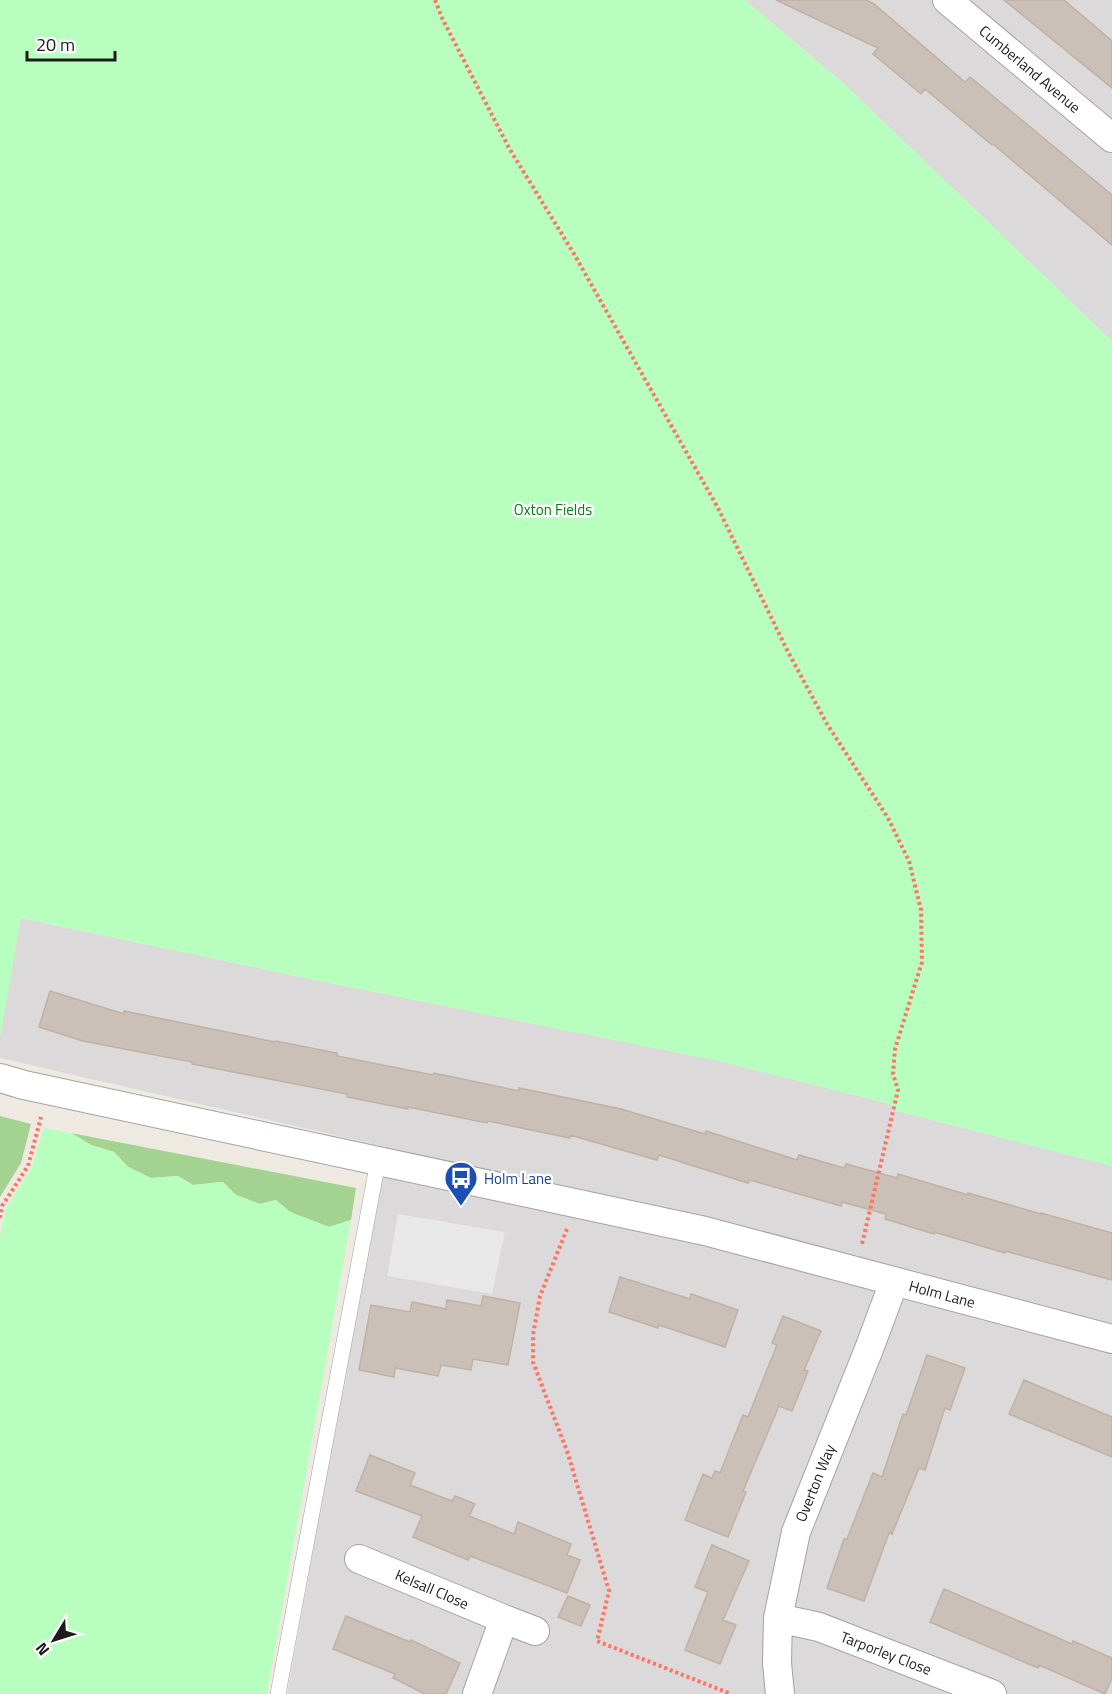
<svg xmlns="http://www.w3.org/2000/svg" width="1112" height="1694" font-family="'Titillium Web',sans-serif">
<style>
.residential{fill:#dbd9d9}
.forest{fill:#a4d291}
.park{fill:#b8febf}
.parking{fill:#e8e8e8}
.building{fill:#cbc0b7;stroke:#c2b0a2;stroke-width:1.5}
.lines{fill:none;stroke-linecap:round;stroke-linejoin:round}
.service-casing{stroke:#a3a3a3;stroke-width:16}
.minor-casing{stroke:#a3a3a3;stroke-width:30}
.path{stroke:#ff7462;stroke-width:4;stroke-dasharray:3 3;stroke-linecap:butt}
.service{stroke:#fff;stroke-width:15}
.minor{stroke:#fff;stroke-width:28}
.labels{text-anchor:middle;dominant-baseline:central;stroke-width:5;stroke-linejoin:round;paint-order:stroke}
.street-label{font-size:15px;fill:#1c1c1c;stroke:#fff}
.park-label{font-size:15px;fill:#01840e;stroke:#fff}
.transit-label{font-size:15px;fill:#164399;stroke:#fff;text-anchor:start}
</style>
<rect width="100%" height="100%" fill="#efeae1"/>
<path class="residential" d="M745,0H1112V341L842,82Z
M20,918L315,980L719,1061L890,1104L897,1111L1112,1166V1694H287L386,1147L0,1058V1034Z"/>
<path class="forest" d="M0,1116L31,1124L21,1163L0,1197Z
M71,1133L356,1188L351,1220L329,1227L290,1212L276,1200L260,1204L236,1195L223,1182L193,1185L178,1176L151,1178L128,1167L114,1152L91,1145Z"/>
<path class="park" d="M0,0H745L842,82L1112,341V1166L897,1111L890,1104L719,1061L315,980L21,918L0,1037Z
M44,1128L71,1133L91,1145L114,1152L128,1167L151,1178L178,1176L193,1185L223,1182L236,1195L260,1204L276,1200L290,1212L329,1227L351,1220L267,1694H0V1237L6,1208L31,1169Z"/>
<path class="parking" d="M398,1214L505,1232L492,1294L387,1276Z"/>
<path class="building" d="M776,0H866L874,4L965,82L970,77L1112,195V245L993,144L992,145L925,89L921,94L873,54L878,48Z
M1004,0H1064L1112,41V88Z
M50,991L124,1014V1011L275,1042L276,1041L337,1053V1056L433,1075L434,1073L519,1091V1088L621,1109L705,1134L706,1131L797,1160L799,1155L844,1168L846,1164L897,1178L898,1174L968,1195V1193L1041,1214V1213L1112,1233V1280L1005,1251V1253L934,1232V1234L885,1219L886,1214L842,1202L841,1206L750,1180L748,1183L659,1155L657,1160L570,1135V1138L488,1121L487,1123L408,1107V1109L347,1097V1094L192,1064V1062L83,1041L39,1027Z
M620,1277L690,1299L691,1294L738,1310L725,1347L659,1325L658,1328L609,1312Z
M483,1296L520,1303L508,1365L473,1359L471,1370L441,1365L438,1376L395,1368L394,1377L359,1370L371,1305L410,1312L412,1302L446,1309L447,1300L481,1306Z
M783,1316L821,1331L804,1370L808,1371L792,1411L779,1406L743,1491L746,1492L728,1537L685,1520L703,1474L712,1478L715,1471L720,1473L743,1415L748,1417L777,1345L772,1343Z
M927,1355L965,1368L950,1410L945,1408L925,1470L919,1468L892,1534L889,1533L864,1601L827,1588L844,1539H847L873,1473L882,1477L903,1414L906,1415Z
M1024,1380L1112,1417V1457L1009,1414Z
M370,1455L415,1473L410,1485L452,1501L455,1496L475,1504L469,1516L514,1534L518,1522L571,1544L567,1555L580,1560L567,1593L470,1556L468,1560L413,1537L422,1516L356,1491Z
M712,1545L749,1561L723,1620L736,1625L720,1664L685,1650L708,1592L695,1587Z
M944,1589L1072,1644L1073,1641L1112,1658V1678L1105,1694L1039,1665L1038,1668L930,1622Z
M568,1596L590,1605L581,1626L558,1617Z
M346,1616L410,1642L411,1640L460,1663L446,1694H425L393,1678L395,1674L333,1649Z"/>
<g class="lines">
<g class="service-casing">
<path id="service" d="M278,1694L378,1161"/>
</g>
<g class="minor-casing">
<path id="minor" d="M947,0L1112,138
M0,1078L24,1085L705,1231L1112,1339
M359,1559L504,1619L477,1694
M778,1618L819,1627L992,1694
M504,1619L535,1631
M780,1694L777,1663L778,1618L796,1532L869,1349L894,1282"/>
</g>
<path class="path" d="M435,0L442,18L509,148L574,254L718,508L787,650L827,724L888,818L909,861L921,910L922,962L895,1049L893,1074L898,1090L862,1244
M0,1218L2,1206L28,1166L41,1117
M567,1229L540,1296L533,1335V1362L568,1454L609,1591L597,1641L731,1694"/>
<use href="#service" class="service"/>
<use href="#minor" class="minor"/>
</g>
<defs>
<g id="bus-pin" transform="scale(1.725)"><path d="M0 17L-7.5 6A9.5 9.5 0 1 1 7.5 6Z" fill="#1a4fb4" stroke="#fff"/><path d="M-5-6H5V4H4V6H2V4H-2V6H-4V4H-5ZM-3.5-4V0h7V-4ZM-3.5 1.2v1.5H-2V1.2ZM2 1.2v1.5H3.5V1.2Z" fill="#fff"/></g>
</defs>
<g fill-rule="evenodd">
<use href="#bus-pin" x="461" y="1178"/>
</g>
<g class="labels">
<g class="street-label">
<text transform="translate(1030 69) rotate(40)">Cumberland Avenue</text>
<text transform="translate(942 1294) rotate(15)">Holm Lane</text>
<text transform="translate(815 1483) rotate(-68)">Overton Way</text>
<text transform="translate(432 1589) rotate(23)">Kelsall Close</text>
<text transform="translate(886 1653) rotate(21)">Tarporley Close</text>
</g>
<g class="park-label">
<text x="553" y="509">Oxton Fields</text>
</g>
<g class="transit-label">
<text x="484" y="1178">Holm Lane</text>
</g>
</g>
<g transform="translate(54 1640) rotate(232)" stroke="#ffffff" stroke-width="4.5" paint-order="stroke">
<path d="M0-4.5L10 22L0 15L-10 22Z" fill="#1c1c1c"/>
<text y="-9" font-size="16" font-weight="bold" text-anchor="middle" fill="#1c1c1c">N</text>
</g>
<path d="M27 51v9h88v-9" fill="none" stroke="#1c1c1c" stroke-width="3"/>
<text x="36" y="51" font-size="18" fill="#1c1c1c" stroke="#ffffff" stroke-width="4.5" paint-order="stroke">20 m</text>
</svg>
